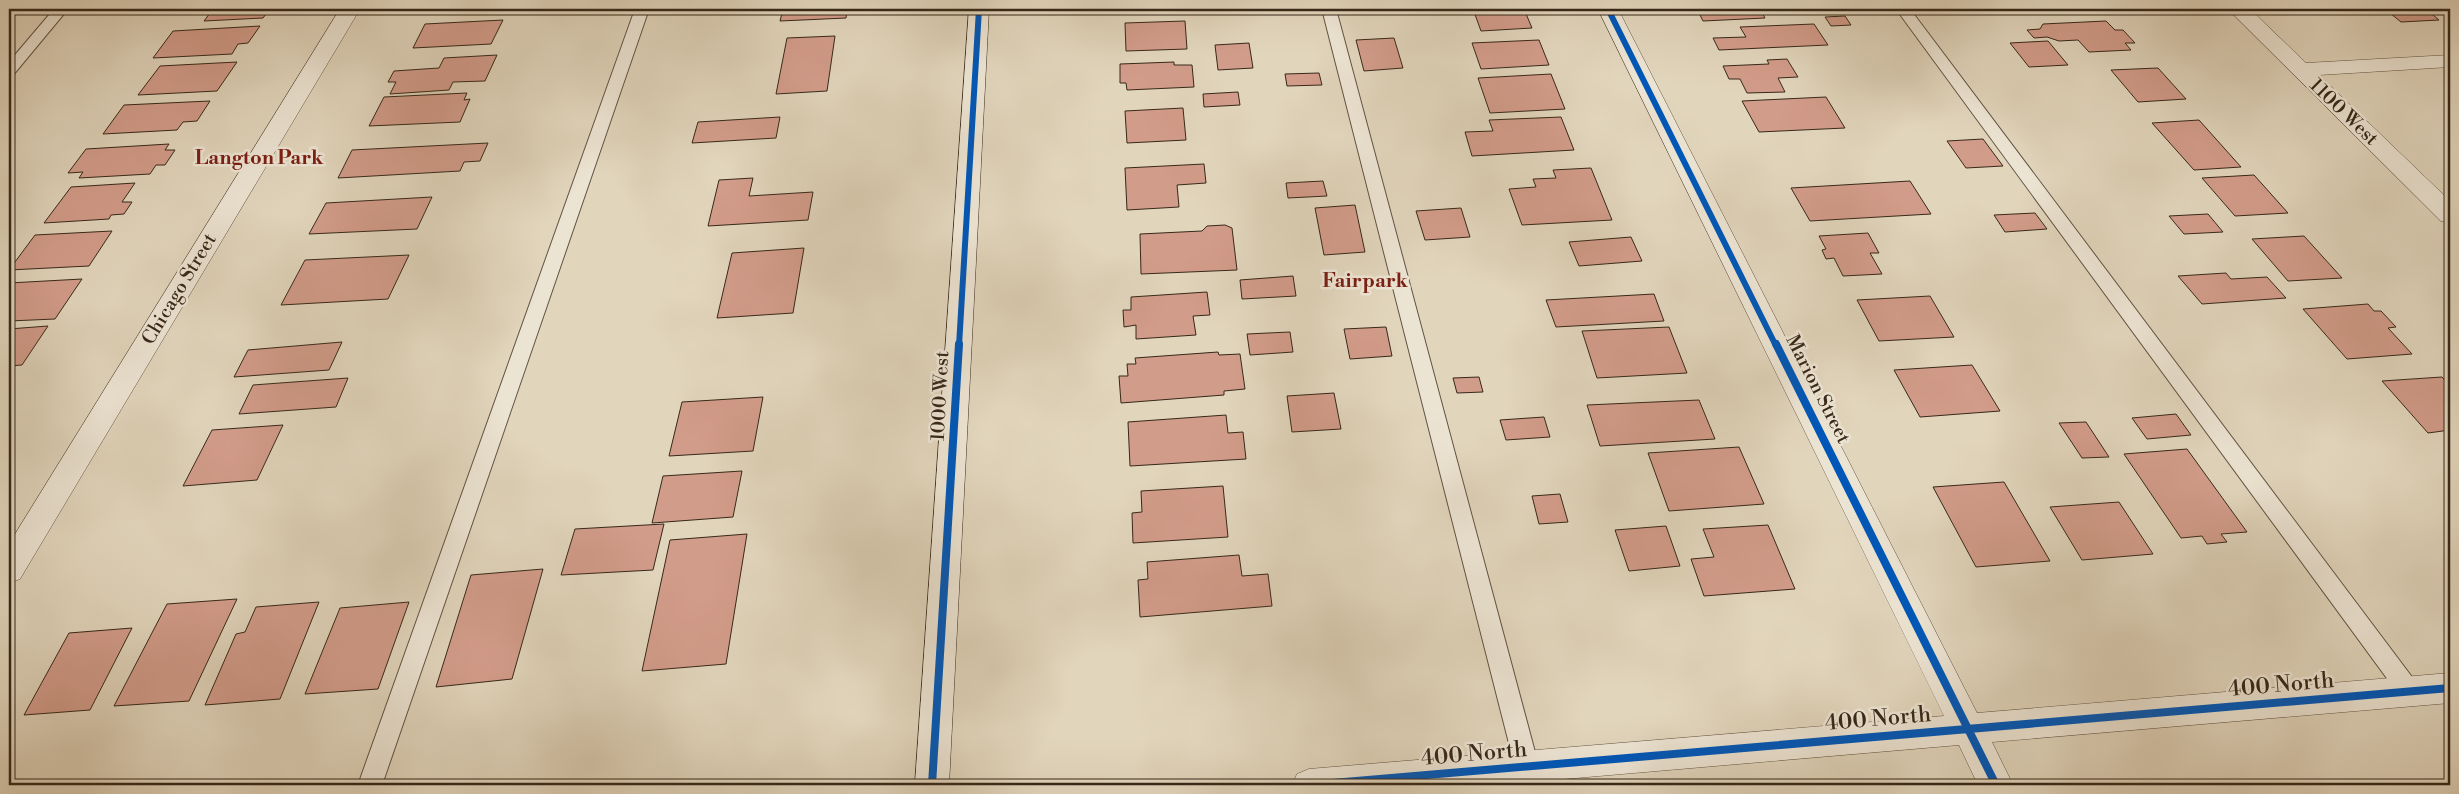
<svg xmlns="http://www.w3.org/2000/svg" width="2459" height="794" font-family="'Libre Bodoni',serif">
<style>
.building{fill:#d29c8a;stroke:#372819}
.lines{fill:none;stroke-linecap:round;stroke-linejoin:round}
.lane-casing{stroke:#625342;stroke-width:2}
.street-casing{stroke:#625342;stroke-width:1}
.secondary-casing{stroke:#372819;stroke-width:1}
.lane{fill:#ece4d3;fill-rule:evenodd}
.street{fill:#ece4d3;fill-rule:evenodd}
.secondary{fill:#ece4d3;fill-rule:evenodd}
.cycleway-far1-casing{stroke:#ece4d3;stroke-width:9}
.cycleway-casing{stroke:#ece4d3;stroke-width:11}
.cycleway-far1{stroke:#0057b8;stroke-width:6}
.cycleway{stroke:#0057b8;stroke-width:8}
.labels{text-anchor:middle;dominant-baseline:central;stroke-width:5;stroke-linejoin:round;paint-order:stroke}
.street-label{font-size:19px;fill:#372819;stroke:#ece4d3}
.neighbourhood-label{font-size:20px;font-weight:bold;fill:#7a1f14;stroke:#ece4d3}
.near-street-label{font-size:22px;fill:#372819;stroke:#ece4d3}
</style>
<rect width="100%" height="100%" fill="#e1d5bc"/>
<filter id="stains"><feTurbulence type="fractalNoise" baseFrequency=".004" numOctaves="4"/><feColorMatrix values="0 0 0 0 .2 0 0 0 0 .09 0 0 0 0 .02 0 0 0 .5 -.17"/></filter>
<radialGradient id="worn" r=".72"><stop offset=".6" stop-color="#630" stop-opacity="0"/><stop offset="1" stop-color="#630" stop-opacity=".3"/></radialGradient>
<path class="building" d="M213,9H270L263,18L204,21Z
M783,9H847L846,18L780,21Z
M1473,9H1524L1532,28L1481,31Z
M1697,9H1760L1765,18L1703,21Z
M2385,9H2426L2439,20L2401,22Z
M1845,16L1851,25L1831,26L1825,17Z
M503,20L491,44L413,48L425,24Z
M1185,21L1187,49L1126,51L1125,23Z
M2106,21L2115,30H2123L2135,43H2125L2131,50L2089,52L2078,40L2059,41L2047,37L2034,38L2027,30L2040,29L2043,24Z
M1814,24L1828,45L1719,50L1713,38L1746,37L1740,27Z
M260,26L248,43L238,44L232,54L153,58L173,31Z
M835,36L827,91L776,94L787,38Z
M1394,38L1403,68L1364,71L1356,40Z
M1539,40L1549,65L1481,69L1472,43Z
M2048,41L2068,65L2029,67L2010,43Z
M1249,43L1253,68L1218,70L1215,45Z
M497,55L485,81L453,82L449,90L390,94L396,82H388L394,71L439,68L444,58Z
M1787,59L1798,77L1778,78L1785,92L1747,93L1740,79H1729L1723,66L1769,64L1767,60Z
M237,62L217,91L138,95L160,66Z
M1174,62V65H1192L1194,87L1127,90L1126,83H1120V64Z
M2158,68L2186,99L2138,102L2111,70Z
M1319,73L1322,85L1287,86L1285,74Z
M1551,74L1565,109L1490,113L1478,78Z
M1238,92L1240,105L1204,107L1203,94Z
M467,93L464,100L470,99L460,122L369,126L384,97Z
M1826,97L1845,128L1759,132L1742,101Z
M210,101L197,121L183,122L177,130L103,134L124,105Z
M1183,108L1186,140L1127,143L1125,111Z
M780,117L776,138L692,143L698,122Z
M1561,117L1574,150L1472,156L1465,132L1493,131L1489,120Z
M2199,120L2241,167L2194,170L2152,123Z
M1983,139L2003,166L1966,168L1947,141Z
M488,143L480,161L464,162L460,171L338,178L352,150Z
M169,144L165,150H175L165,165H156L150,174L79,178L83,172L68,173L86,149Z
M1204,164L1206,183L1177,185L1179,207L1127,210L1125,168Z
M1591,168L1612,220L1522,225L1509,189L1536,187L1533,179L1556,178L1553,170Z
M2254,175L2288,213L2235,216L2202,178Z
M753,178L749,196L813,192L808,220L708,226L719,180Z
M1323,181L1327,196L1288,198L1286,183Z
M1910,181L1931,214L1810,221L1791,188Z
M135,183L122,202H132L124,214L111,215L109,219L44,223L71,187Z
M432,197L417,229L309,234L326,203Z
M1355,205L1365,252L1324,255L1315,208Z
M1461,208L1470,237L1425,240L1416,211Z
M2035,213L2047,229L2005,232L1994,215Z
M2208,214L2223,232L2184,234L2169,216Z
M1225,225L1232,228L1237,270L1141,274L1140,234L1202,231L1207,226Z
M112,231L89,266L9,270L35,235Z
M1868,233L1879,253H1870L1882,274L1843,276L1834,258L1826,259L1822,250L1826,249L1819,236Z
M2304,236L2342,278L2288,281L2252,239Z
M1631,237L1642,261L1579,266L1569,242Z
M804,248L793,313L717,318L732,253Z
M409,255L388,299L281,305L305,260Z
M2226,273L2231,279L2267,277L2286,298L2202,304L2178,276Z
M1293,276L1296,296L1242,299L1240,280Z
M82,279L55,319L9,321V283Z
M1207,292L1210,315L1193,316L1196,335L1136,339V325L1124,327L1123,310H1131V297Z
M1654,294L1664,321L1556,327L1546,300Z
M1930,296L1954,337L1879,341L1857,300Z
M2368,304L2374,311H2381L2396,327L2388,328L2412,354L2347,359L2303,309Z
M48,326L22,365L9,366V329Z
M1386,327L1392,356L1350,359L1344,329Z
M1669,327L1687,373L1597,378L1582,331Z
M1290,332L1293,352L1250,355L1247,334Z
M342,342L329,370L234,377L248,350Z
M1218,352L1219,355L1240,354L1245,389L1224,391V395L1121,403L1119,376H1128L1127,364H1136L1135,358Z
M1972,365L2000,411L1920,417L1894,370Z
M1479,377L1483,392L1457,393L1453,378Z
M2442,377L2450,386V430L2428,433L2382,381Z
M348,378L336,407L239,414L253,385Z
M1334,393L1341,429L1292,432L1287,396Z
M763,397L753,451L669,456L682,402Z
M1699,400L1715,439L1600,446L1587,405Z
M2176,414L2191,435L2147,439L2132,418Z
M1226,415L1228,433L1243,432L1246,459L1130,466L1128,422Z
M1544,417L1550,437L1506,440L1500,420Z
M2086,422L2109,457L2082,458L2059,423Z
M283,425L257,480L183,486L212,430Z
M1739,447L1764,504L1669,511L1648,453Z
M2187,449L2247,532L2221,534L2227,542L2207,544L2202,536L2181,538L2124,454Z
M742,471L733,517L652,523L663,476Z
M2004,482L2050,561L1976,567L1933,487Z
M1223,486L1228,537L1133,543L1132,513L1142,512L1141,491Z
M1560,494L1568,522L1539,524L1532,496Z
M2119,502L2153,554L2082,560L2050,507Z
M664,524L653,570L561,575L575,529Z
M1768,525L1795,589L1704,596L1691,559L1714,557L1703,529Z
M1666,526L1680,566L1629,571L1615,530Z
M747,534L726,664L642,671L670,540Z
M1239,555L1242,576L1268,574L1272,606L1140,617L1138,580L1148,579L1147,562Z
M543,569L512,679L436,687L471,575Z
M237,599L189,701L114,706L167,604Z
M319,602L280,699L205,705L236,634L245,632L256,607Z
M409,602L378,689L305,694L340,608Z
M132,628L90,710L24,715L69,633Z"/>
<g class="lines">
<g class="lane-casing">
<path id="lane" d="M54,9H68L14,74L9,75V62Z
M635,9H649L382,785H358Z
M1322,9H1336L1539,767L1535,775L1527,778L1519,775L1515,767Z
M1896,9H1910L2418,685L2421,692L2418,699L2410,702L2402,699Z"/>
</g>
<g class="street-casing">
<path id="street" d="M340,9H360L20,579L9,583V544Z
M1598,9H1618L1977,713L2450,673V703L1992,742L2013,785H1978L1959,745L1494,785H1292L1297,774L1309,769L1944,716Z
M2228,9H2250L2306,63L2450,55V67L2319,75L2450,201V223L2441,221Z"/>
</g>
<g class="secondary-casing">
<path id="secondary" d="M969,9H989L949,785H915Z"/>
</g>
<use href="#lane" class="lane"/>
<use href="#street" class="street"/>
<use href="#secondary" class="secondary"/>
<g class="cycleway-far1-casing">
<path id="cycleway-far1" d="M1608,9L1776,346
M959,346L979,9"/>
</g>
<g class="cycleway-casing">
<path id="cycleway" d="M1776,344L1996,785
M932,785L959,344
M1309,785L2450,688"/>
</g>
<use href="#cycleway-far1" class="cycleway-far1"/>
<use href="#cycleway" class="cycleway"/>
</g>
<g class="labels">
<g class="street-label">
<text transform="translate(2344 112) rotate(44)">1100 West</text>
<text transform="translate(179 289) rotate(-59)">Chicago Street</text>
<text transform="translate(1818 389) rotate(63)">Marion Street</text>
<text transform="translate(940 396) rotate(-87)">1000 West</text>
</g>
<g class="neighbourhood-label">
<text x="259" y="158">Langton Park</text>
<text x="1365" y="281">Fairpark</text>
</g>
<g class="near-street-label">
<text transform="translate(2281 685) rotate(-5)">400 North</text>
<text transform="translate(1878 719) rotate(-5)">400 North</text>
<text transform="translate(1474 754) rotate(-5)">400 North</text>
</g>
</g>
<rect width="2459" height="794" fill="none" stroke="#e1d5bc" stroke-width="30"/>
<rect x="10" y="10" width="2439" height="774" fill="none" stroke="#372819" stroke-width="2.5"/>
<rect x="15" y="15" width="2429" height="764" fill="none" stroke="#372819"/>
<rect width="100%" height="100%" filter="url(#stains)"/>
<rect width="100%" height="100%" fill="url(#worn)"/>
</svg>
